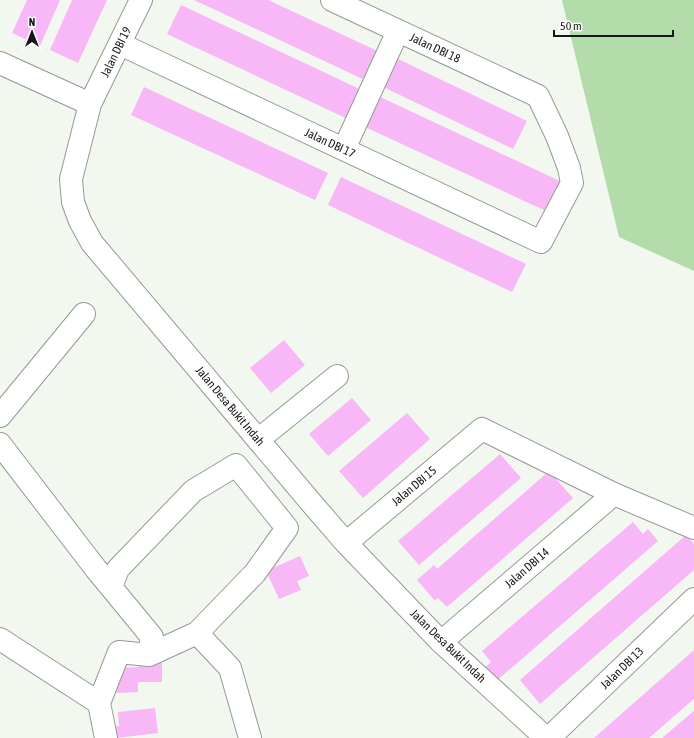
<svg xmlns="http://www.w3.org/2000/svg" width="694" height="738" font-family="'Asap Condensed',sans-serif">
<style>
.green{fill:#b4dbaa}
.building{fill:#f8b8f7}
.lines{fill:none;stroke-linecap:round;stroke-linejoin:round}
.minor-casing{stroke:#959a94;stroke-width:24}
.minor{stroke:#fff;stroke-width:22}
.labels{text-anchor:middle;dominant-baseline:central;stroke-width:3;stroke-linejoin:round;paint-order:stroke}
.street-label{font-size:12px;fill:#161816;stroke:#fff}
</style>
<rect width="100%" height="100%" fill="#f2f7f0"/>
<path class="green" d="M562,0H694V271L619,237Z"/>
<path class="building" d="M27,0H60L40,46L12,33Z
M72,0H107L78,63L50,50Z
M194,0H268L382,53L369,82Z
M181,5L366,92L352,121L167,34Z
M394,57L527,121L513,149L381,86Z
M144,87L328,173L315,200L131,115Z
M378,96L562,182L548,212L363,126Z
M341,177L526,264L512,292L328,205Z
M284,340L305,365L271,393L250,368Z
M352,398L371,420L328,456L309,434Z
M407,413L430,439L363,498L339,471Z
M500,454L521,478L419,565L398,541Z
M549,471L573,498L447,607L438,598L435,601L417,580L434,565L437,569Z
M633,522L643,534L648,529L658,541L494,683L482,670L491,662L482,651Z
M686,535L694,544V570L540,704L520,680Z
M300,556L309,576L297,581L301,590L279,599L266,571Z
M694,650V699L681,710L649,738H594Z
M139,663H162V682H138V692L117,693L116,668L139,667Z
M155,708L158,733L116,738L115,726H119L118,712Z
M694,711V738H662L676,726Z"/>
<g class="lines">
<g class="minor-casing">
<path id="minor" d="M141,0L90,104L71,179L73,202L80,221L92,243L314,506L346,543L441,642L546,738
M120,44L541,242L572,183L569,168L557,136L538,96L332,0
M0,63L90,104
M344,149L398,31
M0,416L84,314
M258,440L337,376
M0,444L96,569L152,637L149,655
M346,543L482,429L614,494L694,528
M111,587L118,569L193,491L236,465L287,528L255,573L197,633
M0,639L99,703
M441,642L614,494
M99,703L119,652L149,655L197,633L230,668L250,738
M99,703L106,738
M549,738L694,599"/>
</g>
<use href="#minor" class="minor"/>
</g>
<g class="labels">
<g class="street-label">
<text transform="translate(435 48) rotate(25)">Jalan DBI 18</text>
<text transform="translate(116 52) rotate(-64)">Jalan DBI 19</text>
<text transform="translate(330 143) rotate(25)">Jalan DBI 17</text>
<text transform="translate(230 406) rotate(50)">Jalan Desa Bukit Indah</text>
<text transform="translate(414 486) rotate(-40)">Jalan DBI 15</text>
<text transform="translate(527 568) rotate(-41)">Jalan DBI 14</text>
<text transform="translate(448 646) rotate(44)">Jalan Desa Bukit Indah</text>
<text transform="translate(622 668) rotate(-44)">Jalan DBI 13</text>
</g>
</g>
<g transform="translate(32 32)" stroke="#ffffff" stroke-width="3" paint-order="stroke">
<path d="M0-3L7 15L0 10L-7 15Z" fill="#161816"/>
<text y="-6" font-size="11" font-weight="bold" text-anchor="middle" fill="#161816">N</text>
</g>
<path d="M554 30v6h119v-6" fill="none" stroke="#161816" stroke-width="2"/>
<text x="560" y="30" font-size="12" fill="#161816" stroke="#ffffff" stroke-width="3" paint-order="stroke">50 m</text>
</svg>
